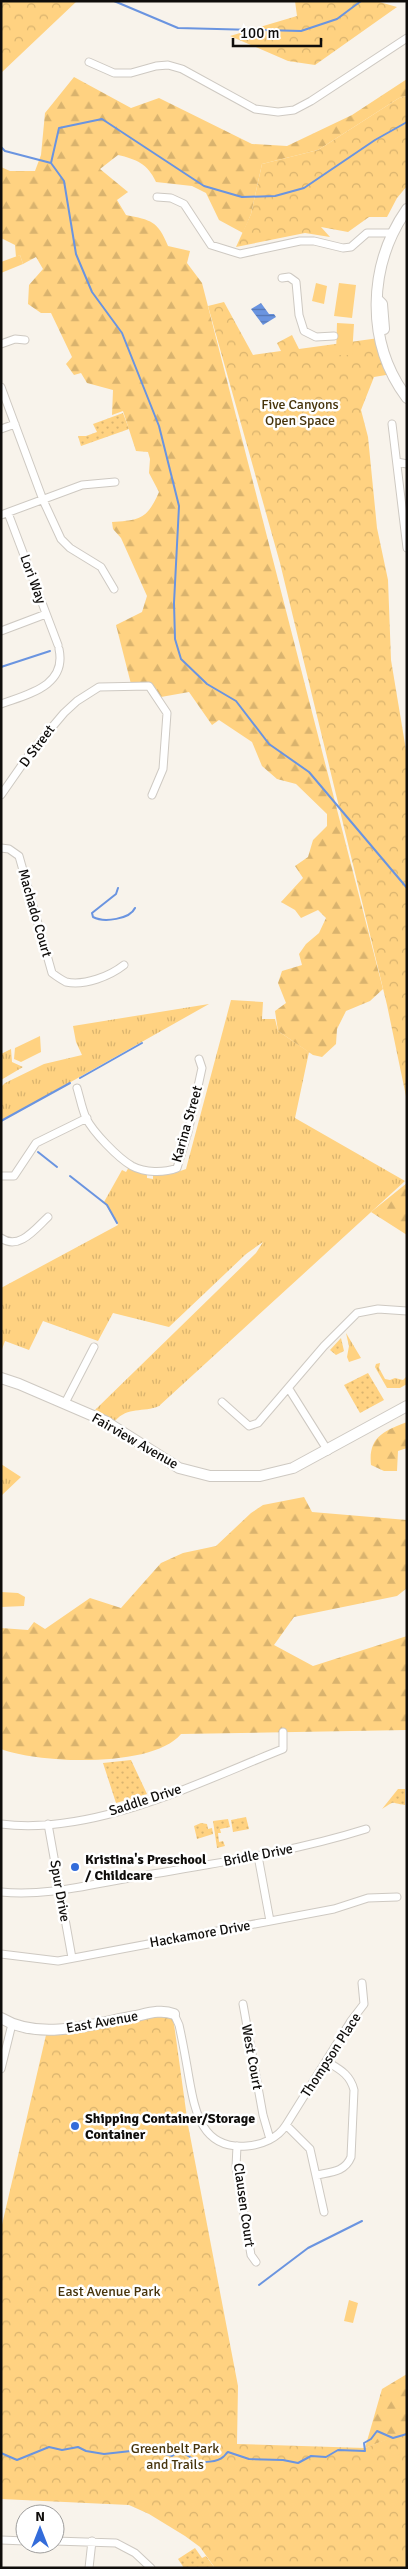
<svg xmlns="http://www.w3.org/2000/svg" width="408" height="2569" font-family="Signika,sans-serif">
<style>
.grass{fill:url(#grass-tufts)}
.forest{fill:url(#forest-firs)}
.park{fill:url(#park-crowns)}
.garden{fill:url(#garden-dots)}
.pitch{fill:#ffd281}
.water{fill:url(#water-rules)}
.lines{fill:none;stroke-linecap:round;stroke-linejoin:round}
.stream{stroke:#6a94e0;stroke-width:2}
.street-casing{stroke:#cec9c2;stroke-width:9}
.secondary-casing{stroke:#cec9c2;stroke-width:12}
.street{stroke:#fff;stroke-width:7}
.secondary{stroke:#fff;stroke-width:10}
.poi-dot{fill:#336cda;stroke:#fff;stroke-width:2}
.labels{text-anchor:middle;dominant-baseline:central;stroke-width:5;stroke-linejoin:round;paint-order:stroke}
.park-label{font-size:14px;fill:#47340b;stroke:#fff}
.street-label{font-size:14px;fill:#0f0d0b;stroke:#fff}
.poi-label{font-size:14px;font-weight:bold;fill:#0f0d0b;stroke:#fff;text-anchor:start}
</style>
<defs>
<pattern id="grass-tufts" width="24" height="20" patternUnits="userSpaceOnUse" patternTransform="scale(1.25)"><rect width="24" height="20" fill="#ffd281"/><path d="M3 7l-1-3M5 7V3M7 7l1-3M15 17l-1-3M17 17v-4M19 17l1-3" fill="none" stroke="#d9b36e"/></pattern>
<pattern id="forest-firs" width="22" height="20" patternUnits="userSpaceOnUse" patternTransform="scale(1.25)"><rect width="22" height="20" fill="#ffd281"/><path d="M5 1l3.5 6h-7zM16 11l3.5 6h-7z" fill="#d9b36e"/></pattern>
<pattern id="park-crowns" width="20" height="18" patternUnits="userSpaceOnUse" patternTransform="scale(1.25)"><rect width="20" height="18" fill="#ffd281"/><path d="M2 6a3 3 0 1 1 6 0M12 15a3 3 0 1 1 6 0" fill="none" stroke="#d9b36e"/></pattern>
<pattern id="garden-dots" width="8" height="8" patternUnits="userSpaceOnUse" patternTransform="scale(1.25)"><rect width="8" height="8" fill="#ffd281"/><path d="M2 2h.1M6 6h.1" fill="none" stroke="#d9b36e" stroke-width="1.8" stroke-linecap="round"/></pattern>
<pattern id="water-rules" width="6" height="5" patternUnits="userSpaceOnUse" patternTransform="scale(1.25)"><rect width="6" height="5" fill="#6a94e0"/><path d="M0 2.5h6" fill="none" stroke="#5677b4"/></pattern>
</defs>
<rect width="100%" height="100%" fill="#f8f3eb"/>
<path class="grass" d="M20,255L23,264L1,273V262Z
M231,1000L263,1002L262,1019H275L278,1031L309,1052L295,1118L405,1181L159,1406C143,1413 128,1406 115,1421L95,1410L256,1253L263,1242L246,1254L169,1327L113,1313L98,1341L43,1321L29,1350L5,1341L1,1352V1288L118,1225L104,1202L122,1170L126,1172L129,1167L147,1174V1178L153,1179V1175L172,1174L186,1169Z
M209,1004L30,1105L1,1121V1087L5,1083L44,1064L82,1055L76,1042L73,1026Z
M11,1049L12,1062L23,1067L1,1080V1054Z
M346,1333L361,1358L349,1362L347,1357L349,1346Z
M380,1363L379,1368L385,1379L390,1380L395,1378L403,1380L407,1376V1384L400,1388H387L375,1367L376,1364Z
M1,1464L21,1477L1,1496Z"/>
<path class="forest" d="M74,77L131,108L159,98L252,144L287,146L352,115L407,79V96L399,98L318,150L262,164L251,214L243,233L219,220L206,193L192,186L156,182C148,164 136,159 118,155L100,169L128,192L117,200L126,215C151,220 158,221 168,246L190,251L187,263L202,283L383,989L370,1001L346,1011L337,1029L336,1044L322,1057L313,1055L278,1031L275,1011L286,1003L278,983L282,971L302,965L299,954L306,944L319,933L326,918L318,910L301,918L295,910L281,902L303,878L295,866L308,857L313,840L327,826V814L296,784L277,779L262,766L252,742L219,720L212,725L189,692L161,697L151,684H131L116,625L142,612L147,596L121,538L113,529L112,522C141,520 147,519 159,492L149,473L150,459L148,452L136,451L123,411L112,415L113,390L87,383L81,373L74,375L66,364L72,357L51,313H41L28,304L29,285L43,269L36,257L23,264L20,255L16,257L15,245L1,238V167L10,171H35L41,155L45,113Z
M407,1183V1235L371,1212Z
M407,1422V1448L398,1451L397,1471H384L371,1465C368,1437 384,1431 407,1422Z
M304,1497L312,1512L407,1520V1588L397,1596L294,1617L274,1645L313,1666L407,1636V1730L181,1734C153,1768 41,1764 1,1749V1628L28,1630L34,1622L45,1629L90,1598L121,1608L161,1563L183,1553L216,1546L251,1513L263,1505Z
M407,2374V2432L365,2448L382,2389Z"/>
<path class="park" d="M1,1H77L1,73Z
M295,1H376L397,7L315,65L288,61L230,36L297,16Z
M407,96V186L397,198L387,217H369L348,232L321,227L330,237L305,233L236,247L251,214L262,164L318,150L399,98Z
M224,302L253,355L281,351L277,343L292,335L299,349L379,338L392,374L374,377L361,410L368,437L377,528L388,580L391,660L407,756V1101L387,1005L280,563L208,306Z
M163,2015L172,2018L174,2024L188,2125L238,2386L237,2444L365,2448L407,2431V2568H215L200,2547L185,2536L149,2514L129,2505L1,2499V2229L46,2035Z"/>
<path class="garden" d="M123,413L129,429L81,446L78,436H86L97,432L93,424Z
M341,1338L344,1351L336,1355L330,1350Z
M368,1373L384,1400L360,1413L344,1385Z
M131,1760L147,1794L116,1803L103,1763Z
M398,1789H405V1805C389,1803 397,1800 382,1809Z
M246,1817L249,1829L233,1832L231,1820Z
M228,1819L230,1827L220,1829L221,1833H218L219,1842L223,1841L225,1846L217,1848L213,1821Z
M201,1823L207,1824L208,1829L212,1828L213,1834L197,1839L194,1826Z
M195,2548L202,2558L206,2556L214,2567L184,2568L178,2559Z"/>
<path class="pitch" d="M316,283L327,286L324,304L312,301Z
M339,283L356,285L352,318L334,316Z
M337,323L354,324L352,355H336Z
M40,1036L41,1052L21,1062L14,1059L15,1048Z
M1,1592L18,1593L25,1597L24,1606L1,1607Z
M136 2034a6 6 0 1 1 12 0a6 6 0 1 1-12 0Z
M349,2300L358,2303L353,2323L344,2321Z"/>
<path class="water" d="M261,303L269,314H274L276,317L263,325L251,309Z"/>
<g class="lines">
<path class="stream" d="M114,1L178,28L301,31L337,19L361,1
M1,147L5,151L51,163L64,181L76,254L92,292L122,333L159,426L179,506L174,603L175,639L181,659L207,684L236,701L269,744L309,772L407,888
M51,163L59,128L102,119L204,186L242,197L275,196L304,188L375,140L407,122
M1,667L50,651
M118,888L116,894L92,913L93,917C104,923 130,919 135,908
M80,1078L142,1043
M1,1121L70,1083
M38,1152L57,1167
M70,1176L107,1205L117,1223
M259,2285L308,2248L362,2221
M1,2453L17,2460L49,2447L62,2450L78,2447L86,2451L104,2454L149,2449L172,2456C184,2448 186,2456 196,2461C202,2463 218,2462 223,2457C225,2456 226,2453 228,2452L249,2459L283,2460L298,2463L311,2456L326,2457L338,2450L365,2451L364,2443L371,2439L377,2431L393,2438L407,2434"/>
<g class="street-casing">
<path id="street" d="M89,62L114,73H131L156,66L168,65L182,69L255,109L278,112L294,110L311,101L407,38
M157,197L171,198L184,204L211,245L240,254L300,241H314L343,248L351,247L367,233H392
M282,278L289,277L296,282L299,315L304,331L316,337L334,336
M1,344L15,339L25,340
M1,387L43,500L61,539L70,548L101,567L114,589
M392,424L407,548
M1,429L15,424
M397,462L407,464
M8,513L58,645
M1,515L82,485L115,482
M1,631L46,614
M1,704C28,694 67,686 59,649
M1,795L31,752L64,713L77,701L99,687L149,686L167,713L163,769L152,795
M1,848L9,849L19,856L52,973C56,976 62,980 66,982C85,986 110,976 124,965
M77,1088C80,1098 82,1109 86,1118C93,1132 118,1158 132,1166C145,1173 164,1173 177,1168L188,1132L202,1068L199,1059
M1,1176H14L36,1143L87,1118
M1,1238C19,1251 36,1228 48,1217
M289,1389L328,1451
M222,1402L249,1426L258,1423L324,1346L357,1313L378,1309L407,1311
M65,1403L94,1347
M1,1824C94,1836 199,1782 283,1749V1732
M48,1824L72,1958
M258,1856L270,1921
M1,1892C47,1897 96,1883 141,1876C217,1863 293,1852 366,1829
M1,1954L58,1961L334,1909L368,1898L397,1897
M243,2004L263,2115L270,2139
M174,2014L179,2025C183,2043 186,2060 189,2078C195,2112 202,2150 247,2146C262,2145 278,2138 286,2125L351,2021L364,2004L362,1983
M1,2069L12,2024
M286,2125L310,2149L324,2212
M237,2146L236,2167L251,2255L256,2262
M317,2175C331,2172 345,2172 351,2157L354,2090C350,2074 339,2069 326,2061
M1,2540L25,2541
M55,2541L116,2543L135,2553L151,2568
M89,2568L92,2541"/>
</g>
<g class="secondary-casing">
<path id="secondary" d="M407,209C368,265 365,342 407,398
M377,299L382,304L384,329
M1,1378L19,1384L105,1421L179,1468L210,1476H260L293,1468L407,1406
M1,2018C41,2042 94,2023 136,2016C149,2013 162,2009 174,2014"/>
</g>
<use href="#street" class="street"/>
<use href="#secondary" class="secondary"/>
</g>
<g class="poi-dot">
<circle cx="75" cy="1867" r="5"/>
<circle cx="75" cy="2126" r="5"/>
</g>
<g class="labels">
<g class="park-label">
<text x="300" y="404">Five Canyons<tspan x="300" dy="16">Open Space</tspan></text>
<text x="109" y="2291">East Avenue Park</text>
<text x="175" y="2448">Greenbelt Park<tspan x="175" dy="16">and Trails</tspan></text>
</g>
<g class="street-label">
<text transform="translate(33 579) rotate(70)">Lori Way</text>
<text transform="translate(37 746) rotate(-53)">D Street</text>
<text transform="translate(35 913) rotate(74)">Machado Court</text>
<text transform="translate(187 1124) rotate(-74)">Karina Street</text>
<text transform="translate(135 1441) rotate(30)">Fairview Avenue</text>
<text transform="translate(145 1800) rotate(-18)">Saddle Drive</text>
<text transform="translate(258 1855) rotate(-11)">Bridle Drive</text>
<text transform="translate(60 1891) rotate(80)">Spur Drive</text>
<text transform="translate(200 1934) rotate(-10)">Hackamore Drive</text>
<text transform="translate(102 2022) rotate(-10)">East Avenue</text>
<text transform="translate(331 2055) rotate(-57)">Thompson Place</text>
<text transform="translate(252 2057) rotate(80)">West Court</text>
<text transform="translate(244 2205) rotate(82)">Clausen Court</text>
</g>
<g class="poi-label">
<text x="85" y="1859">Kristina's Preschool<tspan x="85" dy="16">/ Childcare</tspan></text>
<text x="85" y="2118">Shipping Container/Storage<tspan x="85" dy="16">Container</tspan></text>
</g>
</g>
<rect width="408" height="2569" fill="none" stroke="#0f0d0b" stroke-width="5"/>
<g transform="translate(40 2529)"><circle r="24" fill="#ffffff" stroke="#9f9e9d"/>
<path d="M0-4L9 19L0 12L-9 19Z" fill="#336cda"/>
<text y="-8" font-size="14" font-weight="bold" text-anchor="middle" fill="#0f0d0b">N</text>
</g>
<path d="M233 38v8h88v-8" fill="none" stroke="#0f0d0b" stroke-width="2.5"/>
<text x="240" y="38" font-size="15" fill="#0f0d0b" stroke="#ffffff" stroke-width="4" paint-order="stroke">100 m</text>
</svg>
